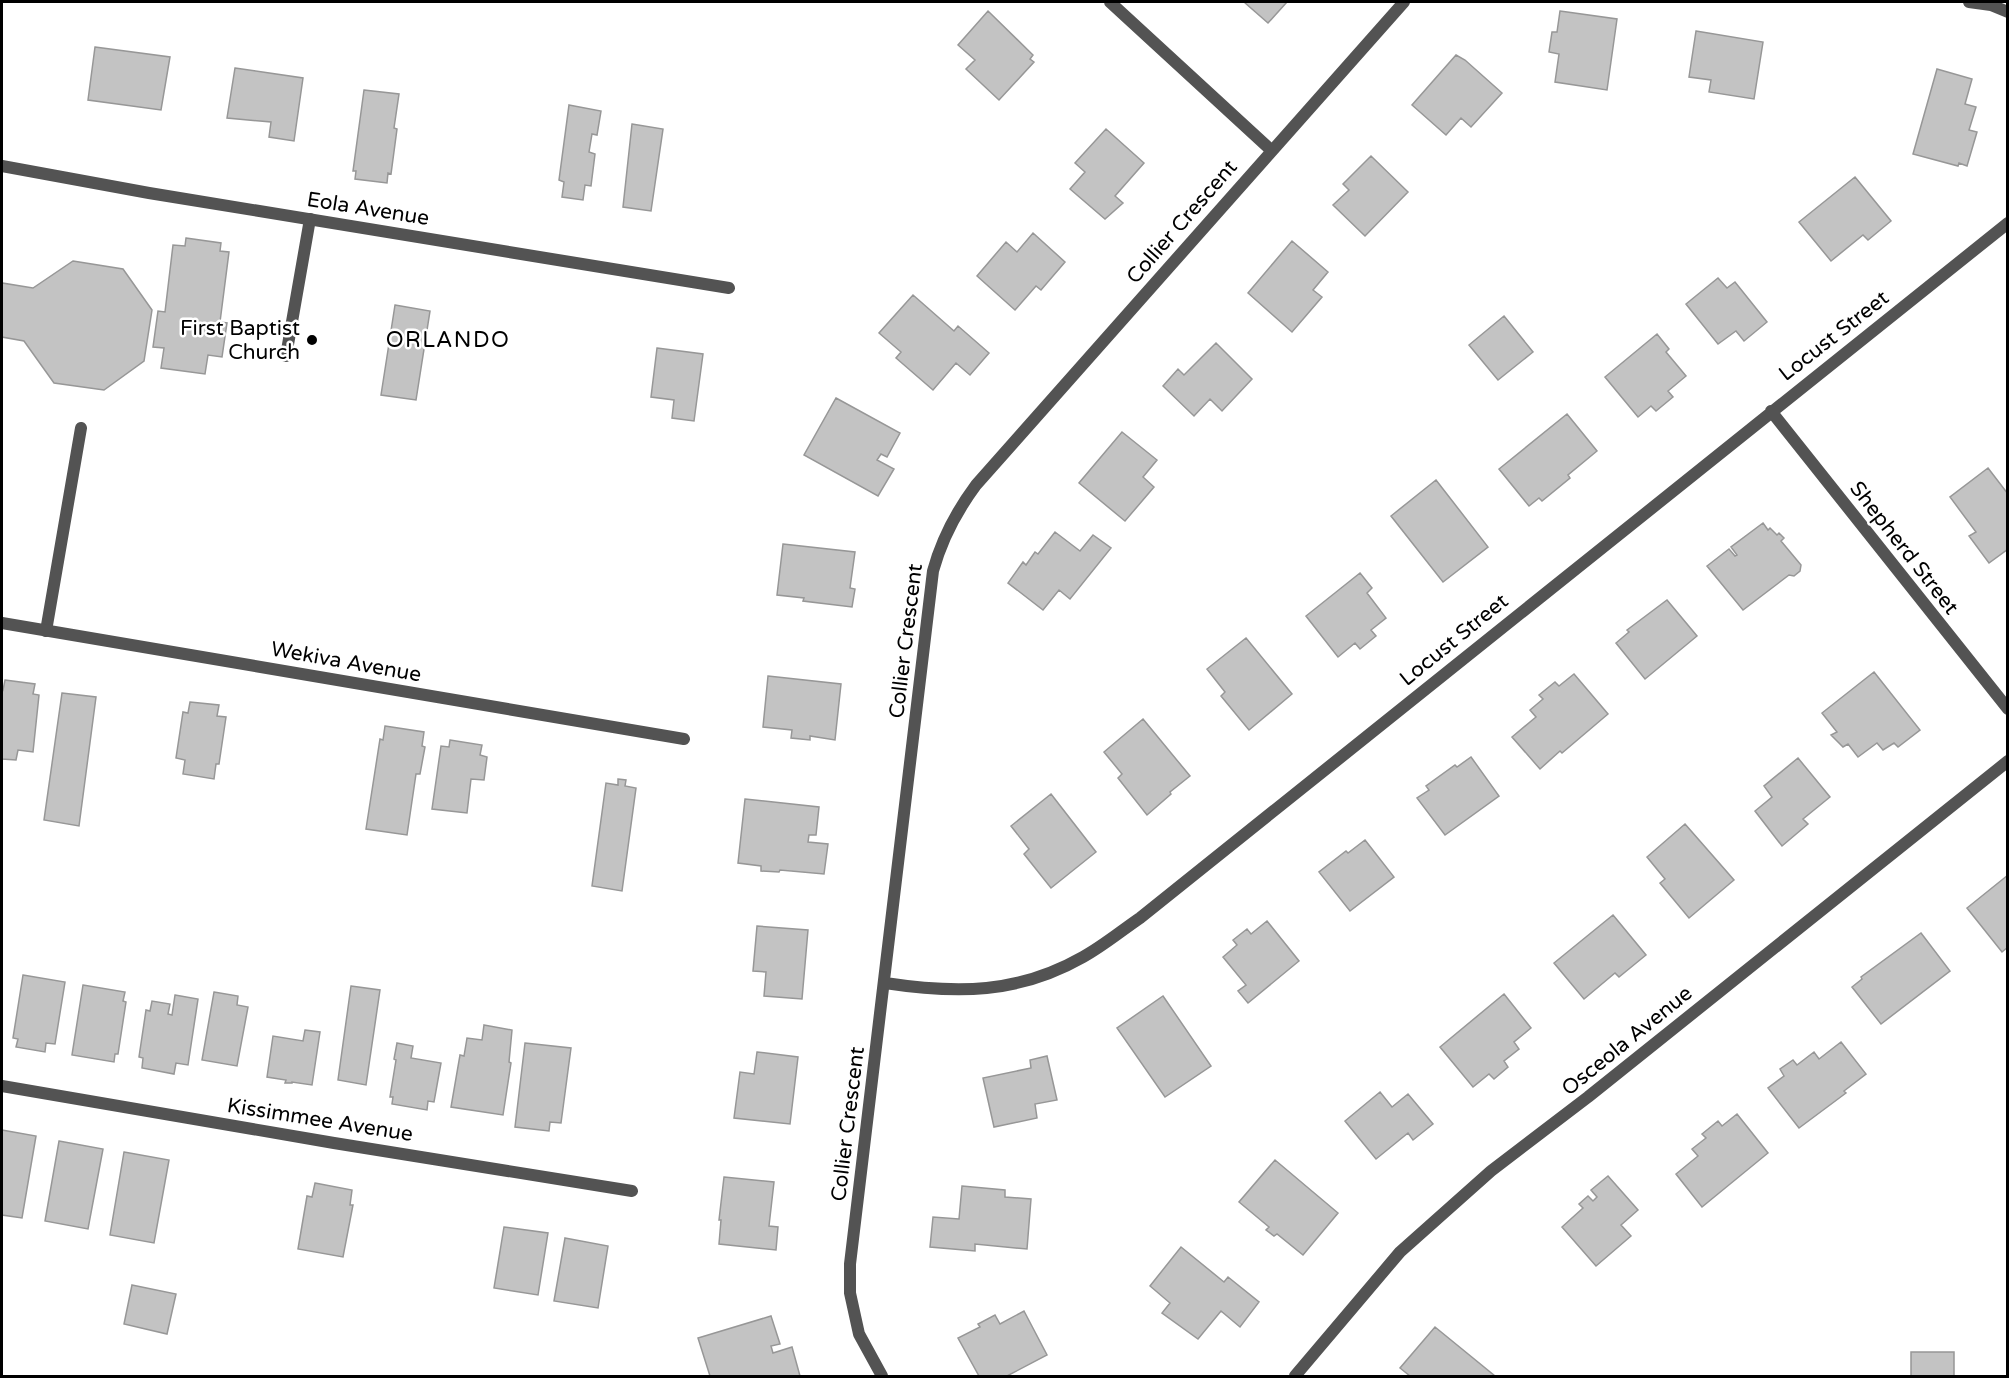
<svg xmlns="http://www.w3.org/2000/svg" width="2009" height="1378" font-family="'Varela Round',sans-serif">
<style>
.building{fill:#c3c3c3;stroke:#979797;stroke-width:1.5}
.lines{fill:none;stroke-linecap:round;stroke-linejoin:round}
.service{stroke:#535353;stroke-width:12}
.minor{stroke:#535353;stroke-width:12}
.poi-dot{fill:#000;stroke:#fff;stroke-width:2}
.labels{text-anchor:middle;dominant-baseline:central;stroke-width:5;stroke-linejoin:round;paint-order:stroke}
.street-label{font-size:21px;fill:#000;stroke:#fff}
.poi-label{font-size:21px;fill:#000;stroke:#fff;text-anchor:end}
.neighbourhood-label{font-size:22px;letter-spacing:1.5px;fill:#000;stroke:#fff}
</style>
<rect width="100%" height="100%" fill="#fff"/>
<path class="building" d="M1244,2H1287L1268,23Z
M988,11L1033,55L1030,59L1034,62L999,100L966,69L975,60L958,45Z
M1560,11L1617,19L1607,90L1555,82L1559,54L1549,52L1552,32H1557Z
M1696,31L1763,42L1754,99L1709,92L1711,80L1689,77Z
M95,47L170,57L161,110L88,100Z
M1456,55L1465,60L1502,93L1471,127L1461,118L1446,135L1412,105Z
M235,68L303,78L294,141L269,137L271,122L227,118Z
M1937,69L1972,79L1965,104L1976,107L1969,130L1977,132L1967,166L1959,163L1958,166L1913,154Z
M364,90L399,94L394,128L397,129L391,174L388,173L387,183L355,179L356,171H353Z
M569,105L601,111L597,135L592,134L589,152L595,154L591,186L585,185L583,200L562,197L564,182L559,180Z
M632,124L663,129L651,211L623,207Z
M1106,129L1144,163L1115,196L1123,203L1105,219L1070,189L1085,172L1075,163Z
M1371,156L1408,192L1365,236L1333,205L1349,190L1343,184Z
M1855,177L1891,221L1868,240L1863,235L1831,261L1799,222Z
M1033,233L1065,262L1041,290L1036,286L1015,310L977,276L1006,242L1017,252Z
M186,238L221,243L220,251L229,252L220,322L227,323L222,357L208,355L205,374L161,368L164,348L153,347L158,311L165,312L173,245L185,246Z
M1292,241L1328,272L1313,290L1322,297L1292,332L1248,293Z
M73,261L123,269L152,310L144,361L104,390L54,383L24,341L2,337V283L33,288Z
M1718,278L1727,288L1735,282L1767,322L1744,341L1736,331L1718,344L1686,304Z
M913,295L954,331L958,326L989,353L970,375L956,363L933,390L896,358L901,352L879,333Z
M395,305L430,311L416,400L381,395Z
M1504,316L1533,352L1498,380L1469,345Z
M1657,334L1669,349L1666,352L1686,376L1668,391L1673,397L1656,411L1651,406L1638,417L1605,377Z
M1216,343L1252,379L1222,411L1210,399L1194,416L1163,386L1178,369L1184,375Z
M657,348L703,354L694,421L672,418L674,400L651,397Z
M836,398L900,433L887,457L881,454L877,460L894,469L878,496L804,455Z
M1567,414L1597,451L1568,475L1570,478L1542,501L1539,498L1529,506L1499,469Z
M1122,432L1157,460L1143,477L1154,487L1125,521L1079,483Z
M1988,468L2008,494V549L1989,563L1969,536L1976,532L1950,497Z
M1436,480L1488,547L1443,582L1391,516Z
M1763,523L1768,530L1770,528L1777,535L1779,533L1784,538L1781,541L1801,565L1800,571L1794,576L1789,575L1743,610L1707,566L1729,549L1735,556L1737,555L1731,547Z
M1055,532L1080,551L1093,535L1111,548L1070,599L1059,590L1043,610L1008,583L1023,562L1026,565L1035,552L1038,554Z
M783,544L855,552L850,588L855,589L852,607L803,601L804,598L777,595Z
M1360,573L1372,588L1367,593L1386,618L1371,630L1376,636L1360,649L1355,643L1338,657L1306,616Z
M1667,600L1697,636L1645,679L1616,643L1629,632L1627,630Z
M1246,638L1292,694L1249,730L1221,696L1225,692L1207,669Z
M1874,672L1920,730L1898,747L1894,743L1883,750L1877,743L1858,757L1848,744L1843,747L1831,735L1837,732L1822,713Z
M1574,674L1608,714L1562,753L1560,751L1540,769L1512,737L1536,717L1530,710L1543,699L1539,695L1555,682L1559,686Z
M768,676L841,684L835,740L810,736V740L791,738L792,730L763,727Z
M5,680L35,684L33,694L39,695L33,752L18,750L16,760L2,759V689L3,690Z
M62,693L96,697L79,826L44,820Z
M190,702L219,705L217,716L226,717L219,764H216L214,779L183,774L185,760L176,758L183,712L188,713Z
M1143,719L1190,776L1170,792L1171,794L1147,815L1118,778L1122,774L1104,752Z
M385,726L424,732L422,746L425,747L420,774H416L407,835L366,829L380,739L383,740Z
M450,740L482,745L480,755L487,757L484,780L471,779L467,813L432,809L441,746L449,747Z
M1471,757L1499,796L1445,835L1417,798L1429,790L1426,786L1455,765L1457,767Z
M1798,758L1830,797L1803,819L1808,824L1782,846L1755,811L1772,797L1764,786Z
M618,779L626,780L625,786L636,788L622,891L592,886L606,783L618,785Z
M1051,794L1096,852L1051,888L1024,854L1029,849L1011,826Z
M745,799L819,807L816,835H809L808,842L828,844L824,874L780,870L779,872L761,871V866L738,863Z
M1685,824L1734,880L1689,918L1660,883L1665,879L1647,857Z
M1365,840L1394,877L1350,911L1319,872L1346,851L1348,853Z
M2008,875V947L2002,952L1967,908Z
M1613,915L1646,955L1619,977L1615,973L1584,999L1554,963Z
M1267,921L1299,961L1248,1003L1238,991L1246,985L1223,957L1237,945L1233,940L1247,929L1251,934Z
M757,926L808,930L802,999L764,996L766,972L753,971Z
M1921,933L1950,971L1881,1024L1852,987L1862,979L1861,977Z
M23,975L65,982L55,1044L46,1043L45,1052L16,1047L18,1039L13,1038Z
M83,985L125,992L123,1001L126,1002L118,1054H115L114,1062L72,1055Z
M351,986L380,990L366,1085L338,1080Z
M214,992L238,996L237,1005L248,1007L237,1066L202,1060Z
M1504,994L1531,1028L1514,1042L1519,1049L1504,1061L1508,1067L1494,1079L1489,1074L1473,1087L1440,1047Z
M175,995L198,999L188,1065L176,1063L174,1074L142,1068L143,1058L139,1057L146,1010L150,1011L152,1001L170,1004L168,1014L172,1015Z
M1163,996L1211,1066L1165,1097L1117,1028Z
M484,1025L512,1030L509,1062L511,1063L503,1115L451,1107L460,1055L464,1056L467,1038L482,1040Z
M305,1030L320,1032L312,1085L292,1082V1083H285L286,1080L267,1077L273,1036L303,1041Z
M1841,1042L1866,1074L1844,1091L1846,1093L1799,1128L1768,1088L1784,1076L1780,1069L1793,1060L1797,1065L1814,1052L1819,1059Z
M397,1043L413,1046L411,1058L441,1063L434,1102L428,1101L427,1110L392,1104L393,1097H390L396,1060L394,1059Z
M525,1043L571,1048L561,1123L550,1122L549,1131L515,1127Z
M757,1052L798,1057L790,1124L734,1118L740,1072L754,1074Z
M1047,1056L1057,1100L1035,1104L1037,1118L994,1127L983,1078L1031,1068L1030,1060Z
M1380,1092L1392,1107L1408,1094L1433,1124L1413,1140L1408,1133L1376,1159L1345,1121Z
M1737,1114L1768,1153L1702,1207L1676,1174L1698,1156L1692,1149L1706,1138L1702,1134L1718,1121L1722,1126Z
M2,1130L36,1136L22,1218L2,1215Z
M59,1141L103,1149L88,1229L45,1221Z
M124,1152L169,1160L154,1243L110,1235Z
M1275,1160L1338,1213L1303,1255L1277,1234L1274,1236L1266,1230L1269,1227L1239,1202Z
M1608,1176L1638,1210L1621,1225L1631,1236L1596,1266L1562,1227L1583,1208L1579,1204L1588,1196L1593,1201L1597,1197L1591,1190Z
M724,1177L774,1182L769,1226L778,1227L776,1250L719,1244L721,1220H719Z
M315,1183L352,1190L350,1205H353L343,1257L298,1249L307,1196L312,1197Z
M962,1186L1005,1190V1197L1031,1199L1027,1249L975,1244V1251L930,1247L933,1217L959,1219Z
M504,1227L548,1233L538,1295L494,1288Z
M565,1238L608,1246L598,1308L554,1301Z
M1181,1247L1224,1282L1228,1277L1259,1302L1240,1327L1221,1311L1198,1339L1162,1313L1170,1303L1150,1286Z
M132,1285L176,1294L167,1334L124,1324Z
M1024,1311L1047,1355L1007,1376H979L958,1338L980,1327L978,1324L995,1315L1000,1324Z
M771,1316L780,1344L771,1346L773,1353L792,1347L800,1376H710L698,1338Z
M1435,1327L1495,1376H1410L1400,1368Z
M1911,1352H1954V1376H1911Z"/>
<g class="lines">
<path class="service" d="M286,356L310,219
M46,631L81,428"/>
<path class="minor" d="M1110,2L1271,150
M1969,2L1991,5L2008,12
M2,166L149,193L729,288
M1771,411L2008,709
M2,623L684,739
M885,983C957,994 1018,994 1083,957C1103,946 1121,931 1140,918L2008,223
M2,1086L334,1143L632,1191
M882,1376L859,1334L850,1293V1264L933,571C942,538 956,512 976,485L1404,2
M1295,1376L1400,1252L1491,1171L1588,1097L2008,761"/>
</g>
<circle class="poi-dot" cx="312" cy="340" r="6"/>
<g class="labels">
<g class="street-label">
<text transform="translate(368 209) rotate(9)">Eola Avenue</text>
<text transform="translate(1182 222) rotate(-49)">Collier Crescent</text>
<text transform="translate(1834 336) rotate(-38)">Locust Street</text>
<text transform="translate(1904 548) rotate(52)">Shepherd Street</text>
<text transform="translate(1454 640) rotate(-39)">Locust Street</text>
<text transform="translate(906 641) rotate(-83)">Collier Crescent</text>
<text transform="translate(346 662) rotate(10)">Wekiva Avenue</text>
<text transform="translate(1627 1041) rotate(-39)">Osceola Avenue</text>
<text transform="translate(320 1120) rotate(9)">Kissimmee Avenue</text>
<text transform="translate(848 1124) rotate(-83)">Collier Crescent</text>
</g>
<g class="poi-label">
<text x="300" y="328">First Baptist<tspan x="300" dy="24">Church</tspan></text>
</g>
<g class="neighbourhood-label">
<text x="448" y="340">ORLANDO</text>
</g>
</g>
<rect width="2009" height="1378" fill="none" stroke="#000000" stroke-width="6"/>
</svg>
